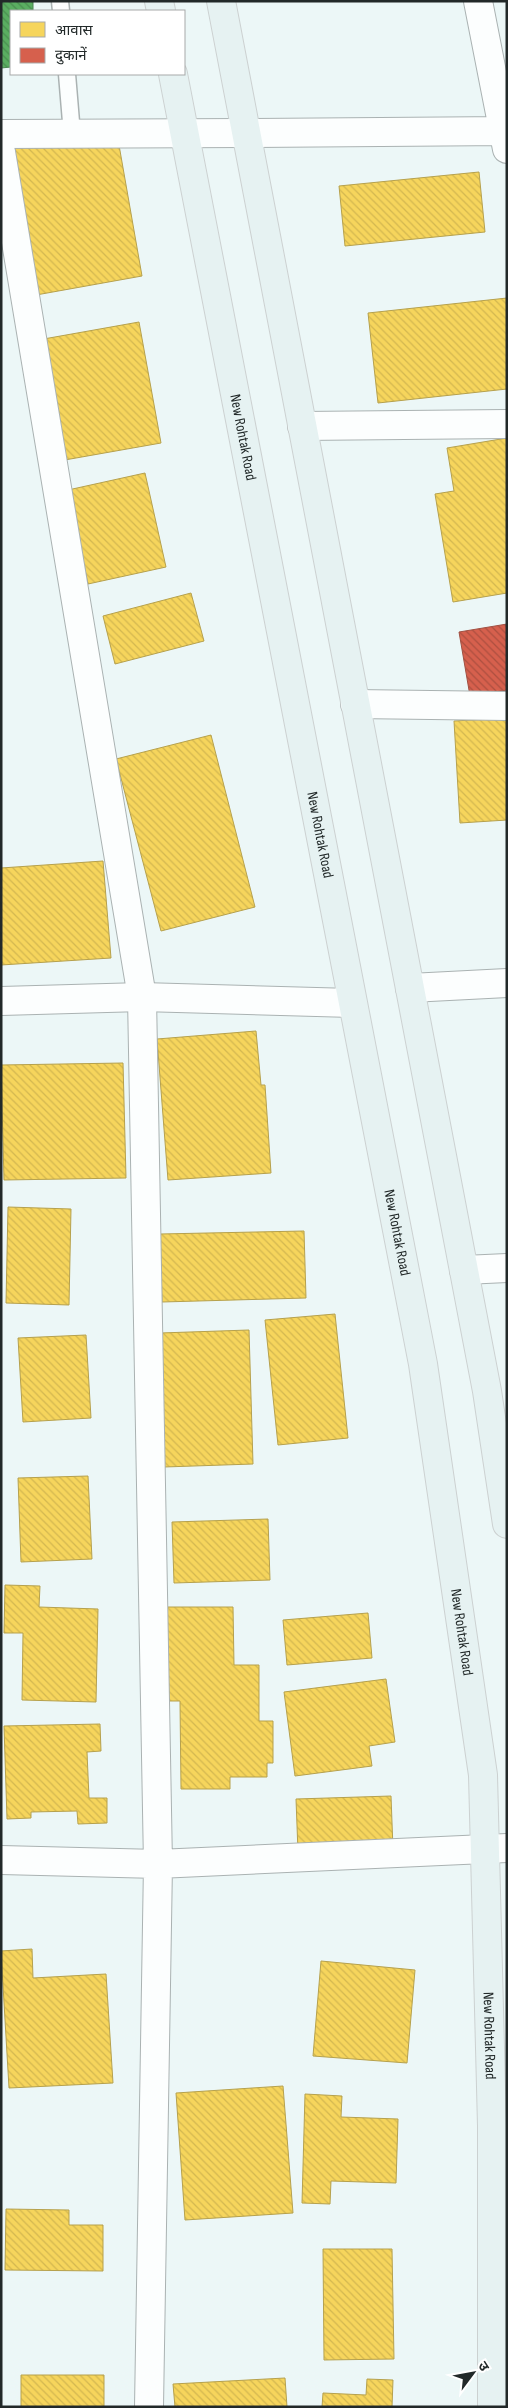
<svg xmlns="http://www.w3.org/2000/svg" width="508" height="2408" font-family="'Sofia Sans Condensed','Noto Sans Devanagari',sans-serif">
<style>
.homes{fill:url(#homes-back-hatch);stroke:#b6a14d}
.shops{fill:url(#shops-back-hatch);stroke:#a05042}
.public{fill:url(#public-back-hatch);stroke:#498650}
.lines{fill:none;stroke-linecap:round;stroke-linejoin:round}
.service-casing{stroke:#aab2b2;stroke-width:19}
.minor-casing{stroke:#aab2b2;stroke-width:30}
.tertiary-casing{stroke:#aab2b2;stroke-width:30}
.primary-casing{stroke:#ccd1d1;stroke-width:30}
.service{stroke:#fcfefe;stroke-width:16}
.minor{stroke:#fcfefe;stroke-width:28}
.tertiary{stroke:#fcfefe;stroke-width:28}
.primary{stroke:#e6f2f2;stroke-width:28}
.labels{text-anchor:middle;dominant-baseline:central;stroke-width:5;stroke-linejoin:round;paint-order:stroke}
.street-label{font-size:15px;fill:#222929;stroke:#fff}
</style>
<defs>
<pattern id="homes-back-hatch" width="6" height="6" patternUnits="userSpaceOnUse" patternTransform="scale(1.25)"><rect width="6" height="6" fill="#f6d55c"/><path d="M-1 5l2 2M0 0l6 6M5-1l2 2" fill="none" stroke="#d3b750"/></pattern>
<pattern id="shops-back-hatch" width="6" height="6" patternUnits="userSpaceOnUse" patternTransform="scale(1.25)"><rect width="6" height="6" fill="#d6604d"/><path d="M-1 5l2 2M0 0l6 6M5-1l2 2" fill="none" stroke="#ad4f40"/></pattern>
<pattern id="public-back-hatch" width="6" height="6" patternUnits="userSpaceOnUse" patternTransform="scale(1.25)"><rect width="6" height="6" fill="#5aae61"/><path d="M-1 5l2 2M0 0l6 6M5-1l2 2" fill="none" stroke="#4a8e50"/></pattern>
</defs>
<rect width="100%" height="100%" fill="#ecf7f7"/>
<path class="homes" d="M5,145H119L142,276L36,295Z
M479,172L485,232L345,246L339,186Z
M507,298V389L378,403L368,313Z
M139,322L161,443L59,461L38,340Z
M507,438V593L453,602L435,494L454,491L447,448Z
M145,473L166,567L88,584L68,490Z
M191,593L204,641L115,664L103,616Z
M507,718V820L460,823L454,721Z
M211,735L255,907L161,931L116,759Z
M103,861L111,958L1,965V868Z
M256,1031L261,1085H265L271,1173L168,1180L157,1039Z
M123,1063L126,1178L4,1180L1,1065Z
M8,1207L71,1209L69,1305L6,1303Z
M304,1231L306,1298L162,1302L160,1234Z
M335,1314L348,1438L278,1445L265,1320Z
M249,1330L253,1464L164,1467L160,1333Z
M86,1335L91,1418L23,1422L18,1338Z
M88,1476L92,1559L21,1562L18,1478Z
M268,1519L270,1580L174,1583L172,1522Z
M5,1585L40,1586L39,1607L98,1609L96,1702L22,1700L23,1633H4Z
M159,1607H233L234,1665H259V1721H273V1763H267V1777H230V1789H181L180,1701H159Z
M368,1613L372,1658L287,1665L283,1620Z
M386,1679L395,1742L369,1746L372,1766L295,1776L284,1692Z
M100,1724L101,1751L87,1752L89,1798H107V1823L78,1824L77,1811L31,1812V1818L7,1819L4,1726Z
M391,1796L393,1849L298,1852L296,1799Z
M32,1949L33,1978L106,1974L113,2083L9,2088L1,1951Z
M321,1961L415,1970L407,2063L313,2056Z
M283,2086L293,2213L185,2220L176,2093Z
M305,2094L342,2096L341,2117L398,2119L396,2183L331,2181L330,2204L302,2203Z
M6,2209L69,2210V2225H103V2271L5,2270Z
M323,2249H392L394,2359L324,2360Z
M21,2375H104V2407H21Z
M285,2378L287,2407H175L173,2384Z
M367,2379L393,2380L392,2407H322L323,2393L366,2395Z"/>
<path class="shops" d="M507,624V690L470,696L459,632Z"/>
<path class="public" d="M1,1H33V11H11V67L1,68Z"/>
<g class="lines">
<g class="service-casing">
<path id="service" d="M60,1L61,11
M67,74L72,134"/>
</g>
<g class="minor-casing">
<path id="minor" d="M478,1L507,149
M245,133L507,131
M1,152L142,997L158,1864L149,2407
M302,426L507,424
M355,704L507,706
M410,988L507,983
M464,1270L507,1268
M1,1860L158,1864L507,1848"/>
</g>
<g class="tertiary-casing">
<path id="tertiary" d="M1,134L245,133
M1,1001L142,997L352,1003"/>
</g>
<g class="primary-casing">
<g id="primary">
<path d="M159,1L161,11"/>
<path d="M221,1L487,1391L507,1524"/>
<path id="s1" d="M173,74L423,1364L483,1775L492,2126V2407"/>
</g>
</g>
<use href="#service" class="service"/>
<use href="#minor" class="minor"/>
<use href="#tertiary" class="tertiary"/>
<use href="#primary" class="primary"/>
</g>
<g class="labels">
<g class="street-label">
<text stroke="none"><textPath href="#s1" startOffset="370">New Rohtak Road</textPath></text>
<text stroke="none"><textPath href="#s1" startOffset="775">New Rohtak Road</textPath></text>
<text stroke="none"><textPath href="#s1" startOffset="1180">New Rohtak Road</textPath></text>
<text stroke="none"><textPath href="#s1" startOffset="1585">New Rohtak Road</textPath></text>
<text stroke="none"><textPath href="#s1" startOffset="1990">New Rohtak Road</textPath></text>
</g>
</g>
<rect width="508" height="2408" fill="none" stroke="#222929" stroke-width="5"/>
<rect x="10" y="10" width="175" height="65" fill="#ffffff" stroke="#a7a9a9"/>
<rect x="20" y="22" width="25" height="15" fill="#f6d55c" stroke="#a7a9a9"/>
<text x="55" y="35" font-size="15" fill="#222929">आवास</text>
<rect x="20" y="48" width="25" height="15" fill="#d6604d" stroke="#a7a9a9"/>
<text x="55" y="60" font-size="15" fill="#222929">दुकानें</text>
<g transform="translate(473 2373) rotate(58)" stroke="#ffffff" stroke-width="4" paint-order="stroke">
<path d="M0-4L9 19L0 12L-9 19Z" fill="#222929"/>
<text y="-8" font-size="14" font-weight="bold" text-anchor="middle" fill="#222929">उ</text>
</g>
</svg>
